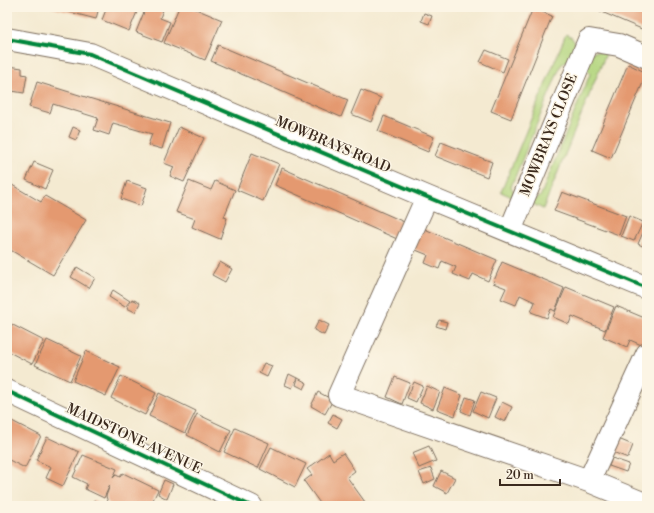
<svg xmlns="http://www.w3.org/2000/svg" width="654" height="513" font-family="'Libre Bodoni',serif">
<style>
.green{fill:#b2d57e;stroke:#76804e}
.building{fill:#e49970}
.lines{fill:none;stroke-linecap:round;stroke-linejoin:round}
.minor-casing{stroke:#7c6d5d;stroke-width:24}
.minor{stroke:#fff;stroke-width:22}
.cycleway-casing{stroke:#fcf5e5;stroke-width:6}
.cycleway{stroke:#00873e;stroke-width:4}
.labels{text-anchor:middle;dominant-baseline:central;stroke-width:3;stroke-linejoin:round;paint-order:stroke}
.street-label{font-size:14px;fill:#3b2a1e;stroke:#fcf5e5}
</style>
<rect width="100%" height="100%" fill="#fcf5e5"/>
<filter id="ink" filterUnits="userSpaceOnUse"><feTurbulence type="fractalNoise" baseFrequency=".025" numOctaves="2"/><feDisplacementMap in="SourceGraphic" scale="8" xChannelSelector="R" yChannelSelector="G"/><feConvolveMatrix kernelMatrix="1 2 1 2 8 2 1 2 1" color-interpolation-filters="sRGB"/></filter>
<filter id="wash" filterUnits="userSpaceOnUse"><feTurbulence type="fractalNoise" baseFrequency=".012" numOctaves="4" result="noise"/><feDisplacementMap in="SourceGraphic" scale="16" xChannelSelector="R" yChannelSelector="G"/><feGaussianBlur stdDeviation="0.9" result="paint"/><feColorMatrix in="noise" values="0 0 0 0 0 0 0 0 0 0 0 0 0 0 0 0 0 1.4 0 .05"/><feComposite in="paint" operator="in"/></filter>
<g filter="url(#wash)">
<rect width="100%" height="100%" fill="#f4ead1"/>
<path class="green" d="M566,34L572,38L577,46L574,56L561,65L511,187L516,195L514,198L501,192Z
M607,51L543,209L529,202L540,197L590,74L584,64L592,52Z"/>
<g id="blocks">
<path class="building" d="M50,7H99L96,19Z
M107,7H139L129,31L102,20Z
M146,7H164L160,18L170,22L162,42L136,32Z
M179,7H191L222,20L205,60L164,43Z
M590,7H636L647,12V24L644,30Z
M533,8L552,16L511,119L491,111Z
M424,13L432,16L429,24L421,21Z
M218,45L348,100L341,117L211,61Z
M486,50L508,59L503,72L480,62Z
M628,64L647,73L611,158L592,150Z
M9,66L22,68V74L27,75L24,93L12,91L11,99L7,98V71Z
M37,82L170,123L162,149L148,145L152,134L113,123L109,135L94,130L98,118L53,104L50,113L29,107Z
M361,90L381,98L371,122L351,114Z
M384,116L434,137L428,152L378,131Z
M73,127L80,130L76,140L69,137Z
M179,127L204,138L184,182L170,176L174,167L164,163Z
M441,142L492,162L487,177L435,156Z
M252,153L279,164L263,201L237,190Z
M34,162L53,170L45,189L26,180Z
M282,168L411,225L404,242L275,185Z
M127,181L147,188L141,206L121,199Z
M189,181L211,190L215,181L235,190L224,217L227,218L220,239L192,227L195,219L176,212Z
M7,182L41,202L45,196L86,220L53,275L7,248Z
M562,192L626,216L619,235L554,211Z
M629,216L643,222L634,241L621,236Z
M647,223V248L638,244Z
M420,227L497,260L488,281L473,274L470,281L453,274L456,267L442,261L439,269L425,263L428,255L411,248Z
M220,262L232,269L225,282L212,275Z
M502,262L564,288L555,311L551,309L547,318L531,312L535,302L520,295L516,305L501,299L506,288L493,283Z
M77,267L95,278L89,288L71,277Z
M566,287L614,307L605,330L572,316L569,324L553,317Z
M113,290L130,301L125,307L109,297Z
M132,299L140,303L135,312L127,308Z
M616,306L647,319L646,347L630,340L627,347L603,337Z
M319,320L329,325L324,335L314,330Z
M439,320L447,322L445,329L436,326Z
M9,323L44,341L32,364L7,351V327Z
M47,340L81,356L70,381L35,365Z
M86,351L120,367L106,396L73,381Z
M264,363L272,366L267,377L259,373Z
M289,374L297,378L292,388L285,385Z
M121,376L156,393L145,415L111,398Z
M395,377L410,383L402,404L387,397Z
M298,378L307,383L304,389L296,385Z
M414,382L423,386L416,402L407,398Z
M427,386L440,392L433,409L420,403Z
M445,388L462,395L455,416L437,409Z
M318,392L333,400L325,414L311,406Z
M481,392L496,398L488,418L473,411Z
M159,393L196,411L185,433L149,416Z
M466,397L475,400L470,415L461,411Z
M502,402L512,407L505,422L495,417Z
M197,414L231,430L220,452L187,435Z
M333,414L342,419L337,428L328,423Z
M10,420L41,436L25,468L7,459V426Z
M235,428L269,443L258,468L224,452Z
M47,437L79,452L63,486L46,478L51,467L36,460Z
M616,438L633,445L628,458L610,451Z
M429,446L436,461L419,468L412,453Z
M271,447L306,464L295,487L260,469Z
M329,453L333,460L343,453L355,471L347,477L365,502L359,506H322L304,481L312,475L307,469Z
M83,455L117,469L113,478L116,475L120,477L123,473L158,490L150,506H113L108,503L106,496L110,485L104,498L85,489L87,484L73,477Z
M612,458L629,464L626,472L609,466Z
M431,468L435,479L424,484L419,472Z
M441,471L455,478L447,493L434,486Z
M164,480L173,484L167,499L158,494Z
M94,500L104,506H91Z"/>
</g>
</g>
<g filter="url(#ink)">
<use href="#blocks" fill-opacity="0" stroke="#7c6d5d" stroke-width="1"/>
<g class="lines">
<g class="minor-casing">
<path id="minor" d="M7,39L90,54L427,197L647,288
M427,197L339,395L589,481L647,505
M510,231L589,40L619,45L647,57
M7,391L251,506
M589,481L647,354"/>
</g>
<use href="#minor" class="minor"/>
<g class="cycleway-casing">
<path id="cycleway" d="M7,39L90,54L427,197L647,288
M7,391L251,506"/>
</g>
<use href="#cycleway" class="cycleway"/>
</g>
</g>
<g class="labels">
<g class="street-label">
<text transform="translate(549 135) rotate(-68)">MOWBRAYS CLOSE</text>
<text transform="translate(333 145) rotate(23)">MOWBRAYS ROAD</text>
<text transform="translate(134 439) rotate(25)">MAIDSTONE AVENUE</text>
</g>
</g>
<rect width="654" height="513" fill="none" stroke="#fcf5e5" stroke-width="24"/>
<path d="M500 479v6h60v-6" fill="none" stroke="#3b2a1e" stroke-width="2"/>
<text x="506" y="479" font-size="12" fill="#3b2a1e" stroke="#fcf5e5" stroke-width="3" paint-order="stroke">20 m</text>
</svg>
